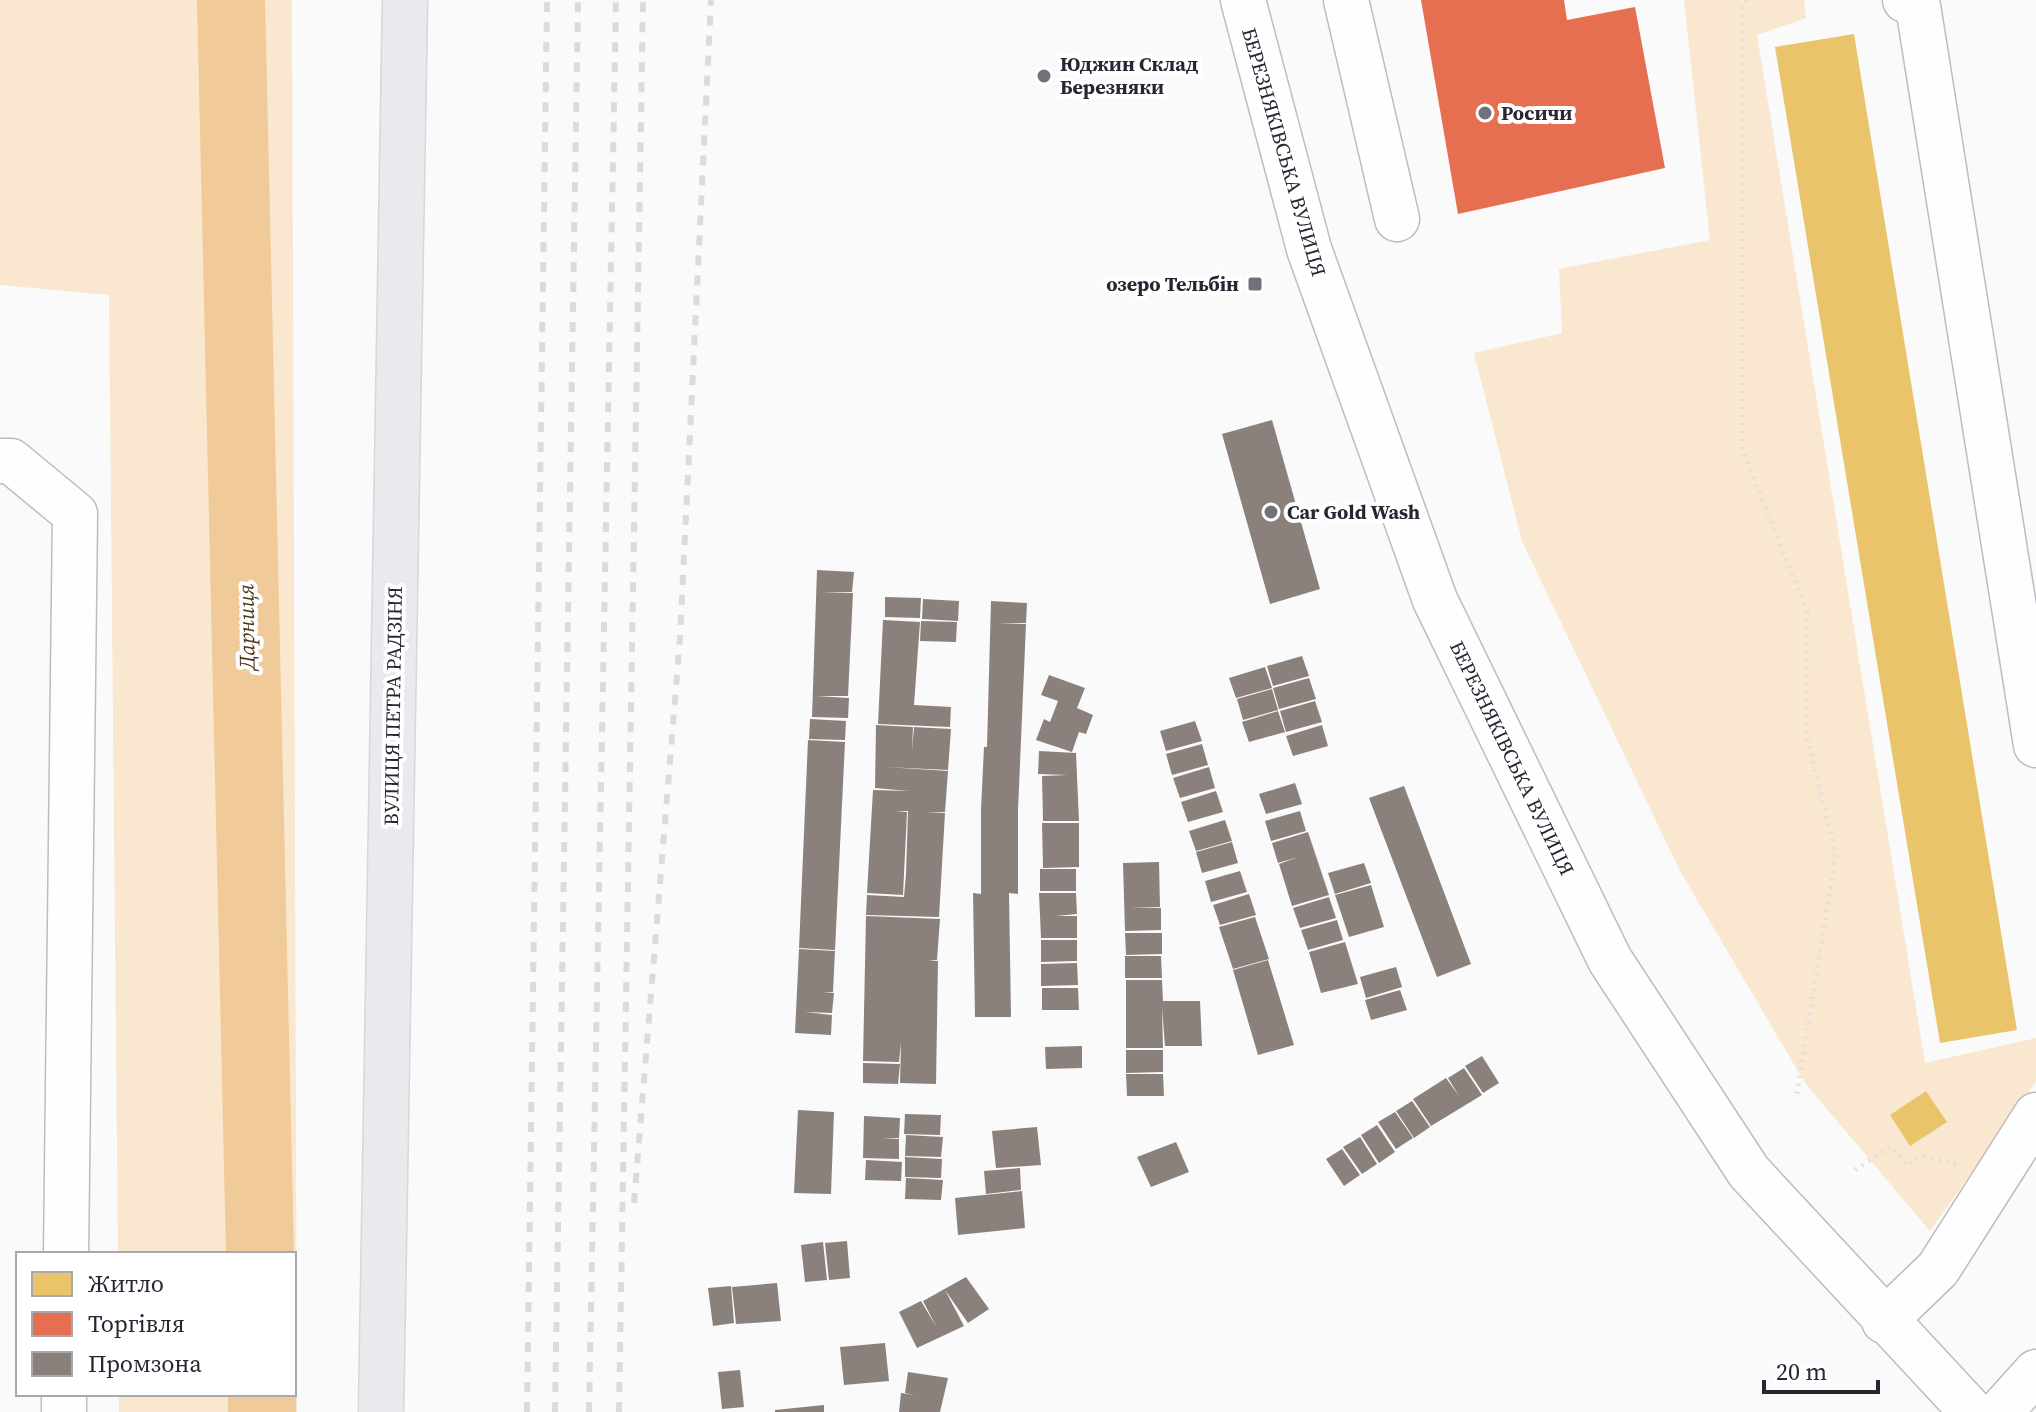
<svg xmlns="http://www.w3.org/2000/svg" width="2036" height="1412" font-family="'Source Serif 4',serif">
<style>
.green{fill:#f9e7cf}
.homes{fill:#e9c46a}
.shops{fill:#e76f51}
.industry{fill:#8a817c}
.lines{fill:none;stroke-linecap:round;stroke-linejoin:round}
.river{stroke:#f0cb99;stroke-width:68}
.minor-casing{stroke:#bdbcc2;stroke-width:47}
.major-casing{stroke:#d7d6d9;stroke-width:47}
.path{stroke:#e0e0e0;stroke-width:5;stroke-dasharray:2 6;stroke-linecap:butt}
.minor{stroke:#fefefe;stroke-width:44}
.major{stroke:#eae9ed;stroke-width:44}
.rail{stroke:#dbdbdb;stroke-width:6;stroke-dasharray:10 10;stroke-linecap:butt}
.poi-dot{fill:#727079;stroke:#fff;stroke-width:3}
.labels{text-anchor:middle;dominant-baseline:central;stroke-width:8;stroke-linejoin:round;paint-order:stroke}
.poi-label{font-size:20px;font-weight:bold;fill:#282633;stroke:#fff;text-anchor:start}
.street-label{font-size:20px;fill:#282633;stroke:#fff}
.water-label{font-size:22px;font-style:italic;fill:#4f3819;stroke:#fff}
</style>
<rect width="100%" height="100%" fill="#fafafa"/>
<path class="green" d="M0,0H292L297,1412H119V1394H294V1254H118L109,295L0,285Z
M1684,0H1804L1806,18L1757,35L1925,1063L2036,1038V1082L1930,1231L1805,1083L1679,869L1522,541L1474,353L1562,333L1559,269L1710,240Z"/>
<path class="homes" d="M1854,34L2017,1030L1940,1043L1775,47Z
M1926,1091L1947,1122L1910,1146L1890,1115Z"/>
<path class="shops" d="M1421,0H1564L1567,20L1635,7L1665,168L1458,214Z"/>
<path class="industry" d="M1272,420L1320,589L1270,604L1222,434Z
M817,570L854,572L852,592H820L853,593L848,696H816L849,698L848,718L812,717Z
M885,597L921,598L920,618L885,617Z
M923,599L959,601L958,621L922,619Z
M991,601L1027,603L1026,623H998L1026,624L1018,810V894L1009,893L1011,1017H975L973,893L981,894V809L984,747H987Z
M883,620L920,622L914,705L951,707L950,727L878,724Z
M921,621L957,622L956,642L920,641Z
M1302,656L1309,676L1273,686L1267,666Z
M1265,667L1272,688L1236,698L1229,678Z
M1049,675L1085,688L1077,708L1093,715L1086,734L1079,732L1072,752L1036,740L1044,719L1050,722L1058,701L1041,695Z
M1309,678L1316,699L1279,709L1273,688Z
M1272,689L1278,710L1243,720L1237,699Z
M1315,701L1322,722L1286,732L1280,711Z
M1278,711L1285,732L1249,742L1242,722Z
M810,719L846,721L845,740L809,739Z
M1195,721L1202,741L1166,751L1160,731Z
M876,725L913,727L912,751L914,727L951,729L948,770L885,767L948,771L945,812H927L945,813L939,917L866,915L867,895L904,897L906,874L908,811H896L907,812L903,895L867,893L873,790L909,791L875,788Z
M1322,725L1328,746L1293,756L1286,736Z
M808,740L845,742L835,950L799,948Z
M1202,744L1208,765L1172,775L1166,754Z
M1039,751L1076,753L1079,821H1043L1042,776L1067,775L1038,774Z
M1209,767L1215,788L1180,798L1173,778Z
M1295,783L1302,804L1266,814L1259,794Z
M1404,786L1471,964L1437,977L1369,798Z
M1216,791L1223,812L1188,822L1181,802Z
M1300,811L1306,831L1271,841L1265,821Z
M1225,820L1232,841L1196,851L1189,831Z
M1042,823H1079V867L1043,868Z
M1308,832L1329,895L1292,906L1279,864L1298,857L1278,863L1272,843Z
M1232,842L1238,863L1202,873L1196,852Z
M1159,862L1160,907L1131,908H1161V930L1125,931L1123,863Z
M1364,863L1371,883L1335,894L1328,873Z
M1040,869H1076V891H1040Z
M1240,871L1247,892L1211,902L1205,881Z
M1371,885L1384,927L1349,937L1335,895Z
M1039,893H1076L1077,914L1056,916H1077V938H1041Z
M1249,894L1256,915L1220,925L1213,905Z
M1329,897L1336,918L1300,928L1293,908Z
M866,916L940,919L937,960L928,961H938L936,1084L900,1083L901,1042L899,1062L863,1061Z
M1255,917L1269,959L1233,969L1219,927Z
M1337,920L1343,940L1308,950L1301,930Z
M1125,933H1162V954L1126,955Z
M1041,940H1077V961L1041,962Z
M1345,942L1358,984L1321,993L1309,952Z
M799,949L835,951L833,992H823L834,993L832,1013L805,1012L832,1015L831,1035L795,1033Z
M1125,956H1161L1162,978H1125Z
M1268,960L1294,1045L1258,1055L1233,970Z
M1077,963L1078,985L1041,986V964Z
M1396,967L1402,987L1366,998L1360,977Z
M1126,980H1162L1163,1001H1200L1202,1046H1165L1162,1007L1163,1048H1126Z
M1042,988H1078L1079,1010H1042Z
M1400,990L1407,1010L1371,1020L1365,1000Z
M1082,1046V1068L1046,1069L1045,1047Z
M1126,1050H1163V1072L1126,1073Z
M1482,1056L1499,1083L1483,1093L1465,1066Z
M863,1063L900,1064L898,1084L863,1083Z
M1464,1068L1482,1095L1431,1126L1413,1099L1446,1078L1459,1096L1448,1078Z
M1126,1074H1163L1164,1096H1127Z
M1412,1101L1430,1127L1414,1138L1396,1111Z
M798,1110L834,1112L831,1194L794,1193Z
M1395,1112L1413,1138L1396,1149L1378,1122Z
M905,1114L941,1115L940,1135L904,1134Z
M864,1116L900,1118L899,1138H882L899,1139V1159L863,1158Z
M1377,1125L1395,1152L1379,1163L1361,1135Z
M1037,1127L1041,1165L996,1168L992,1131Z
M906,1135L943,1137L941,1157L905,1156Z
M1360,1137L1377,1164L1362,1174L1343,1147Z
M1176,1142L1189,1172L1151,1187L1137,1157Z
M1342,1149L1360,1175L1344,1186L1326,1159Z
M905,1157L942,1159L941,1178L905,1177Z
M866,1160L902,1162L901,1181L865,1180Z
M1020,1168L1021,1190L986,1194L984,1171Z
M906,1178L943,1180L941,1200L905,1199Z
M1022,1191L1025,1228L958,1235L955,1198Z
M847,1241L850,1278L829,1280L825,1243Z
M823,1242L827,1280L805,1282L801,1245Z
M966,1277L989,1309L968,1323L945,1290L964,1326L917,1348L899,1312L921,1301L937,1328L923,1301Z
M777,1283L781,1321L736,1324L732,1287Z
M731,1286L734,1323L713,1326L708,1288Z
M885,1343L889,1381L844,1385L840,1347Z
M740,1370L744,1407L722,1409L718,1372Z
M908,1372L948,1378L940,1412H899L901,1393L915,1395L905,1393Z
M824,1405V1412H775V1410Z"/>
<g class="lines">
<path class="river" d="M231,0L260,1254
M262,1412V1394"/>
<g class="minor-casing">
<path id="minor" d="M1243,0L1309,249L1435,600L1610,960L1749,1172L1972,1412
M1346,0L1397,219
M1905,0L1918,6L2036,745
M0,461H11L75,514L66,1254
M1884,1321L1938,1269L2036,1115
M64,1412V1394
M2000,1412L2036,1372"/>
</g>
<g class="major-casing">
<path id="major" d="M381,1412L405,0"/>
</g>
<path class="path" d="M1747,0L1743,8L1742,449L1807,611L1806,734L1836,854L1796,1099
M1855,1170L1891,1146L1907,1166L1922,1156L1958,1165"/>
<use href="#minor" class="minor"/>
<use href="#major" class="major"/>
<path class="rail" d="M634,1203L680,638L711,0
M527,1412L547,0
M555,1412L578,0
M589,1412L616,0
M619,1412L643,0"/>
</g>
<g class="poi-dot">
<circle cx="1044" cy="76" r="8"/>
<circle cx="1485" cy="113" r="8"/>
<rect x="1247" y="276" width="16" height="16" rx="4"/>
<circle cx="1271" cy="512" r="8"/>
</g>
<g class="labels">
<g class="poi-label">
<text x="1060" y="64">Юджин Склад<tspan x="1060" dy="23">Березняки</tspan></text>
<text x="1501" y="113">Росичи</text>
<text x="1239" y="284" text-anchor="end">озеро Тельбін</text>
<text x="1287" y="512">Car Gold Wash</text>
</g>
<g class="street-label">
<text transform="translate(1284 152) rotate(74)">БЕРЕЗНЯКІВСЬКА ВУЛИЦЯ</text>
<text transform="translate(393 706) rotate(-89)">ВУЛИЦЯ ПЕТРА РАДЗІНЯ</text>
<text transform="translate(1512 758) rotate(64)">БЕРЕЗНЯКІВСЬКА ВУЛИЦЯ</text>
</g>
<g class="water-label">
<text transform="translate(246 627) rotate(-91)">Дарниця</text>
</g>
</g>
<rect x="16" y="1252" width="280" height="144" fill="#ffffff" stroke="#a9a8ad" stroke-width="2"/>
<rect x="32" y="1272" width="40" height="24" fill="#e9c46a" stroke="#a9a8ad" stroke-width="2"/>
<text x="88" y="1292" font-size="24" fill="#282633">Житло</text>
<rect x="32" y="1312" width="40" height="24" fill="#e76f51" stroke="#a9a8ad" stroke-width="2"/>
<text x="88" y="1332" font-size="24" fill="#282633">Торгівля</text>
<rect x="32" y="1352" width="40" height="24" fill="#8a817c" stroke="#a9a8ad" stroke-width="2"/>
<text x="88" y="1372" font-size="24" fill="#282633">Промзона</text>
<path d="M1764 1380v12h114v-12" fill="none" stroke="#282633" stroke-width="4"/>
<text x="1776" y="1380" font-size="24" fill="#282633" stroke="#ffffff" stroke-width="6" paint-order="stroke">20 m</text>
</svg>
